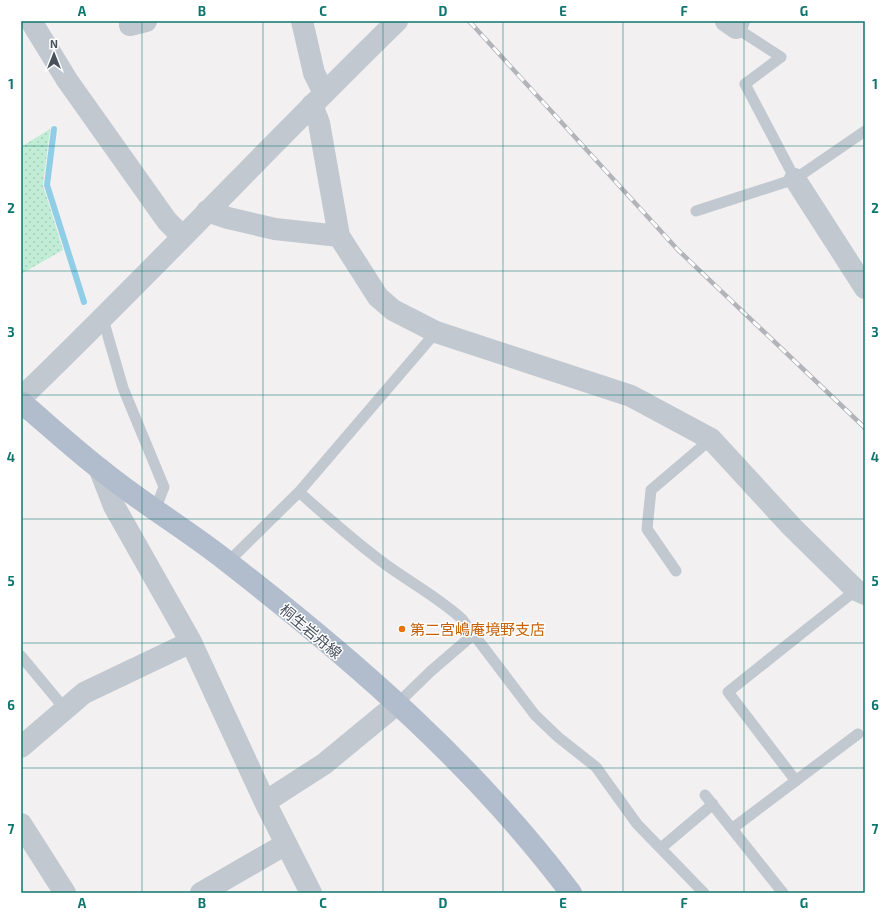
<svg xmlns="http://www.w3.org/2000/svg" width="886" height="914" font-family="'Exo 2','Noto Sans JP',sans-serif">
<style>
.grass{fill:url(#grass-dots)}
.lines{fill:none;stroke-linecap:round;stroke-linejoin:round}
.stream{stroke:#90cde7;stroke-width:6}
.service{stroke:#c1c8d0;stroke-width:11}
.minor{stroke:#c1c8d0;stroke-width:22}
.tertiary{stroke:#c1c8d0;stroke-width:22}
.primary{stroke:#b1bccd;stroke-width:22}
.rail-casing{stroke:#b2b4b9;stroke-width:4.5}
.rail{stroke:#fff;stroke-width:3;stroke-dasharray:9;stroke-linecap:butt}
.grid{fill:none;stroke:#0f766e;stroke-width:1;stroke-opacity:0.55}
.food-dot{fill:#e8710a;stroke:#fff;stroke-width:1.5}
.labels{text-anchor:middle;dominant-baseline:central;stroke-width:3;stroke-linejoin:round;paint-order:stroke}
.food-label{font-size:15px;fill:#c56008;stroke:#fff;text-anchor:start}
.street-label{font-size:15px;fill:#48515c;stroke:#fff}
.neatline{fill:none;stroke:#0f766e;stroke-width:1.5}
.grid-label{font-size:13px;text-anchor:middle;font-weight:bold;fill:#0f766e}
</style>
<defs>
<pattern id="grass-dots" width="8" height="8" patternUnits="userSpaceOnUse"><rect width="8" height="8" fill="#c1edd6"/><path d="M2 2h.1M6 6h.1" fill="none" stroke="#a7cdba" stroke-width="1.8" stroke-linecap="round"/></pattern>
</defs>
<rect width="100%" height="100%" fill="#f2f0f0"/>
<path class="grass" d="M50,129L43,185L63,250L21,274V147Z"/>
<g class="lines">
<path class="stream" d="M54,129L47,185L84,302"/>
<path class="service" d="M736,28L781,57L745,84L795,179
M696,211L795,179L865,131
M103,319L123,388L164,487L155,510
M299,492C327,517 355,542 385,564C411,583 439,598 462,619L535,715L558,737L596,767L637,824L704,893
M228,562L299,492L436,332
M676,571L647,529L651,490L711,439
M21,656L65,709
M398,703L431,671L474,634
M796,781L728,692L856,590
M705,795L783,893
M733,828L858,734
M661,848L713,804"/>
<path class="minor" d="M31,21L67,80L167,221L182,236
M302,21L314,73L324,93
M726,21L736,28L739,21
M130,25L146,21
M312,105L319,123L339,236L378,297L393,310L436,332L631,396L711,439L792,527L856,590L865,594
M795,179L865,288
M207,211L228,218L275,229L339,236
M100,470L114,506L191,642L265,802L311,893
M21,747L84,693L191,642
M265,802L324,764L398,703
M21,824L65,893
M201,893L286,844"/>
<path class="tertiary" d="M21,398C149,275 270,145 397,21"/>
<path class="primary" d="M21,402C47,424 73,448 100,469C141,503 188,530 229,563C355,661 475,765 571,893"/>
<g class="rail-casing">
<path id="rail" d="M469,21L678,250L865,428"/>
</g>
<use href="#rail" class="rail"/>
</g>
<path class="grid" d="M142,21V893M263,21V893M383,21V893M503,21V893M623,21V893M744,21V893M21,146H865M21,271H865M21,395H865M21,519H865M21,643H865M21,768H865"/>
<circle class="food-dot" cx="402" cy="629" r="4"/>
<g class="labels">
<g class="food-label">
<text x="410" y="629">第二宮嶋庵境野支店</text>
</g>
<g class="street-label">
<text transform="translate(311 631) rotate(40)">桐生岩舟線</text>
</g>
</g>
<rect width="886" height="914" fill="none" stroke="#ffffff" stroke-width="44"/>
<g transform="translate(54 54)" stroke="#ffffff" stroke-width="3" paint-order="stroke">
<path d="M0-3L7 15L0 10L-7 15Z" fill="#48515c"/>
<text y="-6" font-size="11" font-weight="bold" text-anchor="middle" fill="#48515c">N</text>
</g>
<rect x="22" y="22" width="842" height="870" class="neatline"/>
<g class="grid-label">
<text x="82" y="16">A</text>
<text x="202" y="16">B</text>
<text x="323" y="16">C</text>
<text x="443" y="16">D</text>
<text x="563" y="16">E</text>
<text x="684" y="16">F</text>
<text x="804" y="16">G</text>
<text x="11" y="89">1</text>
<text x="875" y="89">1</text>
<text x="11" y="213">2</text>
<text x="875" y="213">2</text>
<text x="11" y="337">3</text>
<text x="875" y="337">3</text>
<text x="11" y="462">4</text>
<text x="875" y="462">4</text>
<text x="11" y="586">5</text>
<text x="875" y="586">5</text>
<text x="11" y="710">6</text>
<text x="875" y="710">6</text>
<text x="11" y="834">7</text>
<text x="875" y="834">7</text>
<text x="82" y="908">A</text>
<text x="202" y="908">B</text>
<text x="323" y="908">C</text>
<text x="443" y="908">D</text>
<text x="563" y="908">E</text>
<text x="684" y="908">F</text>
<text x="804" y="908">G</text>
</g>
</svg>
